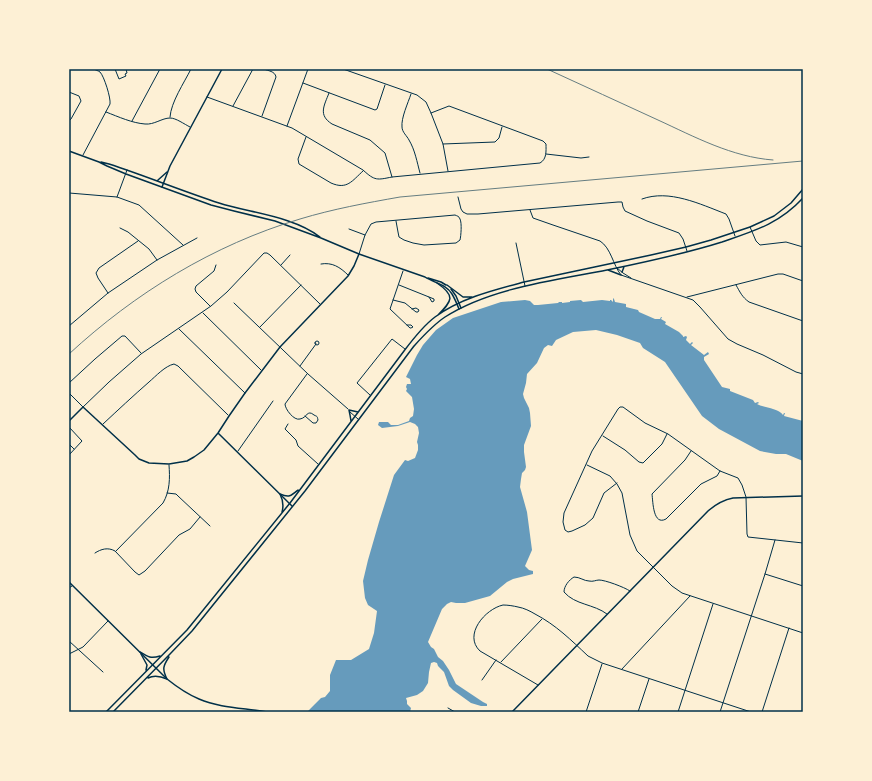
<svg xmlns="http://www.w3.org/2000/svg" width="872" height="781" font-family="Georgia,serif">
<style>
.water{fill:#669bbc}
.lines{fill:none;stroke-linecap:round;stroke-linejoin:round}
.pedestrian{stroke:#003049;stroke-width:1}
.minor{stroke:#003049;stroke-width:1}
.tertiary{stroke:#003049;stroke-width:1.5}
.secondary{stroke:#003049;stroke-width:1.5}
.primary{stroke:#003049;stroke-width:1.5}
.rail{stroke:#657d81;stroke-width:1}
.neatline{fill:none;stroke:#003049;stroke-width:1.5}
</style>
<rect width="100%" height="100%" fill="#fdf0d5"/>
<path class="water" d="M613,298L614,299L615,302L626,304V307L638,310L639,312L655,319H660L661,317H662L661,319L666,322L665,324L679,332L683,336V337L686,336L687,337L686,340L690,344L692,342L693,343L691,345L704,355L708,352L709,354L704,357V360L722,387L730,389V391L753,400L755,403L758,402L759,403L757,404C764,408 778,408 783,415L784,413H785L784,416L803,421V461L786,454H776L760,451L719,429L702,416L665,362L643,348L640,343L617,335L596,330L573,332L556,340L552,346L548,345L544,348L537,363L527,374L526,383L523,394L524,398L529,408L530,413L531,426L524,445V452L526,467L525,470L522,473L521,479L520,487L527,512L532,550L525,566L529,570L533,571V574L513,579L507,582L490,596L465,603H456L451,602L447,604L442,609L428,642L431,647L434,649L438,657L443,661L449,670L456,684L483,702L487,704V706H481L471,703L453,690L449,686L444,672L438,666L437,663L434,662L431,663L429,672L428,683L423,691L417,695L406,698L407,701V704L411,708L410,712H307L321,698L325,697L330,691V675L336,660H351L369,649L374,633L377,611L368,605L365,598L363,581L368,560L379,522L394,475L405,460L408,461L415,458L418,450V445L417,442L419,433L418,427L415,424L410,422L398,426L382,428L378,425L379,422H388L391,425H398L409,421L410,418L413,416L414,409L412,397L406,391L407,389L406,387L407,384H411L410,379L406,377L417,355L423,345L436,330L453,318L501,302L525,300L530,301L534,305H538L558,303L559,302H562V303L570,302V301L581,300L583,302L602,300L610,301V300H611L613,302Z"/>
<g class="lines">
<path class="pedestrian" d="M115,69L119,79L126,76L125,74L127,73L126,69"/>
<path class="minor" d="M343,69L417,95L426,102L431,113L443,144L448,171
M303,83L375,110L377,109L385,85
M69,92L79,96L81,101L71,119L69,121
M329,93C324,106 318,115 332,124L370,140L385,153L392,177
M411,94C408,103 401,118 402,127C402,132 407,136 409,140C415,150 417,162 420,173
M207,97L292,128L363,170C375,181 377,180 392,177L540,163C547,159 546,151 546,144L543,141L449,106L431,113
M233,106L253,69
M106,112C119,117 132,123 145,124C154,125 162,118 170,118C176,118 184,124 190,127
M262,116L276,77C275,71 268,71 264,69
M170,117C171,102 184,83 191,69
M132,121L160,69
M287,126L308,69
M306,137L298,159L299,164L331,183C347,190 352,181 363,171
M443,144L495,142L499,138L502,127
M546,154L581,158L589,157
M83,155L110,104C111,98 104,76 100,72C99,71 95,70 94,69
M69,193L117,197L139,205L183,245
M117,197L127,170
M458,197L461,209L463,212L467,214H478L618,202H622L623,207L625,211L647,221L679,233L683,239L687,251
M642,199C669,189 700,204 726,214L729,219L735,236
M530,210L533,218L553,225L600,241C611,248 613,265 621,275L693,300L700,307L728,339L737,344L763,355L796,372L803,374
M750,227L756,241L760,245L786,242L803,247
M120,228L128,232L149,249L157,260
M349,229L365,235
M516,243L525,286
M359,254L365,235L371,224L376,222L455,215C457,216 459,216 460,219C462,223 461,236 460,240L456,243L424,245L413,243L404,240L399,237L398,232L396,221
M321,264C332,262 340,267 348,275
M281,265L290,255
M617,268L623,273L631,278
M403,271L390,309L410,328H411L413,327L411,325H407
M399,285L429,297L432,302L434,301V299L429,297
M736,285C740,292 742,297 749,302L803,321
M108,293L98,278L96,273L99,268L138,241
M687,297L778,274H783L803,281
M393,300L405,303L416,312H418L419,310L416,308L412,309
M234,303L308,374L348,409
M210,306L196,292L195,289L196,286L214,271L216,265
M203,313L261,370
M69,326L108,293L157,260L197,238
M260,327L301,285
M179,329L245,393
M315 343a2 2 0 1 1 4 0a2 2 0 1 1-4 0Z
M300,366L316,344
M69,383L95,359L122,336H125L141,353
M69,393L83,407L109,382L141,354L211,306L227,292L264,253H267L270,255L320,304
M370,395L357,383L392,339L405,349
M350,412L358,419
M305,416L313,423H316L318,420C317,416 318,417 314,415C307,409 307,418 300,419C294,421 285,409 285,404L307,374
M103,424C118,410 133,396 149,382C156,376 165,366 174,364L178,366L228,415
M288,424L285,429L296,440L298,446L318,464
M69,427L82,441L69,455
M603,436L625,450L639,462L643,463L662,444L667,434
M69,444L74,449
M238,451L273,401
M691,451L685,460L652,494C653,502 653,526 666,519L701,484L717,476L720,471
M587,465L610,476L617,484L622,493L630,535L637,551L672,586L682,593L803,633
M617,483L604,493L593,518L585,525L572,531L568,532L565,530L563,522L564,513L592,451L618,409L620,407H623L645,423L668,434L720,471L738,478L742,485L746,497L747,534L748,537L803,543
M167,493L176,494L178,496L210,526
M116,551L163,503C170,491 170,478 169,465
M95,553C101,549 108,547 115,551L135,572L139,575L145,571L179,535L190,529L200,517
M765,574L803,586
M69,588L72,586
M607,614C594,604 575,605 564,592C564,586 569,580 574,577C580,577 584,581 589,581C593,582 596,580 599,580C605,580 624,587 630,591
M69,641L103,672
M69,654L83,647L108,621
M501,662L542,619
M622,669L690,596
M482,680L496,660
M538,685L480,651C463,635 485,609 503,605C508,605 514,606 518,607C524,608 530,611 535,614C556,625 571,640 588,656L602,663L751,712
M448,708L455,712
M586,712L602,664
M638,712L649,679
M678,712L713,604
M720,712L765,574L775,540
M762,712L789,628"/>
<path class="tertiary" d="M162,187L170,166L222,69
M69,421L83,407L135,455L139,459L149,463L169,464L187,461L194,457L204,450L218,433L229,416L245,393L280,347L348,276L354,266L359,254
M218,433L292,506"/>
<path class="secondary" d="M69,151L99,162L107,166L126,174L211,205L234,211L275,221L321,238L359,254L425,277C434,283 446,284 452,294C455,299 457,304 459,309
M101,162L109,164C146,176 182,191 219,203C250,213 293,216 320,237
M158,180L167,172
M428,278L441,282L446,285
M451,289L456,296L461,308
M69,582L167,679C177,687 187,694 199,699C220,708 244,708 267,712"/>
<path class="primary" d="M608,270L621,275
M622,272L624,267
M437,283C456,296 452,301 438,315
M447,285L463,297H472
M349,410L350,415L351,421
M349,410L358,412
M280,494C289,498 291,496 298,490
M280,494C283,500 284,505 282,512
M140,652C148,657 151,659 160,656
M141,654L147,665L146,670
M148,678C154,675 160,676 167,679
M167,679C162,669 163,666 169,657
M106,712L187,630L290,503L404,351C413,339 423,326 435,317C461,298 494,290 524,282L651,255L686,247L711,240L750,227L774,216L791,203L803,189
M113,712L170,654L192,631L305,491L414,346C424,335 433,325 445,317C490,288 556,280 607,270C646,262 684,254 722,242C754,231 779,224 803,198
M512,712L708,511C716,504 723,500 733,498L803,496"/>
<path class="rail" d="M547,69C584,86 621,103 658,120C695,137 732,157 773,160
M69,354C135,293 213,245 300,219C333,209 366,203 400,197L803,161"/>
</g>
<rect width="872" height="781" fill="none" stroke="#fdf0d5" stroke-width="140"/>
<rect x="70" y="70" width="732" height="641" class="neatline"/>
</svg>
